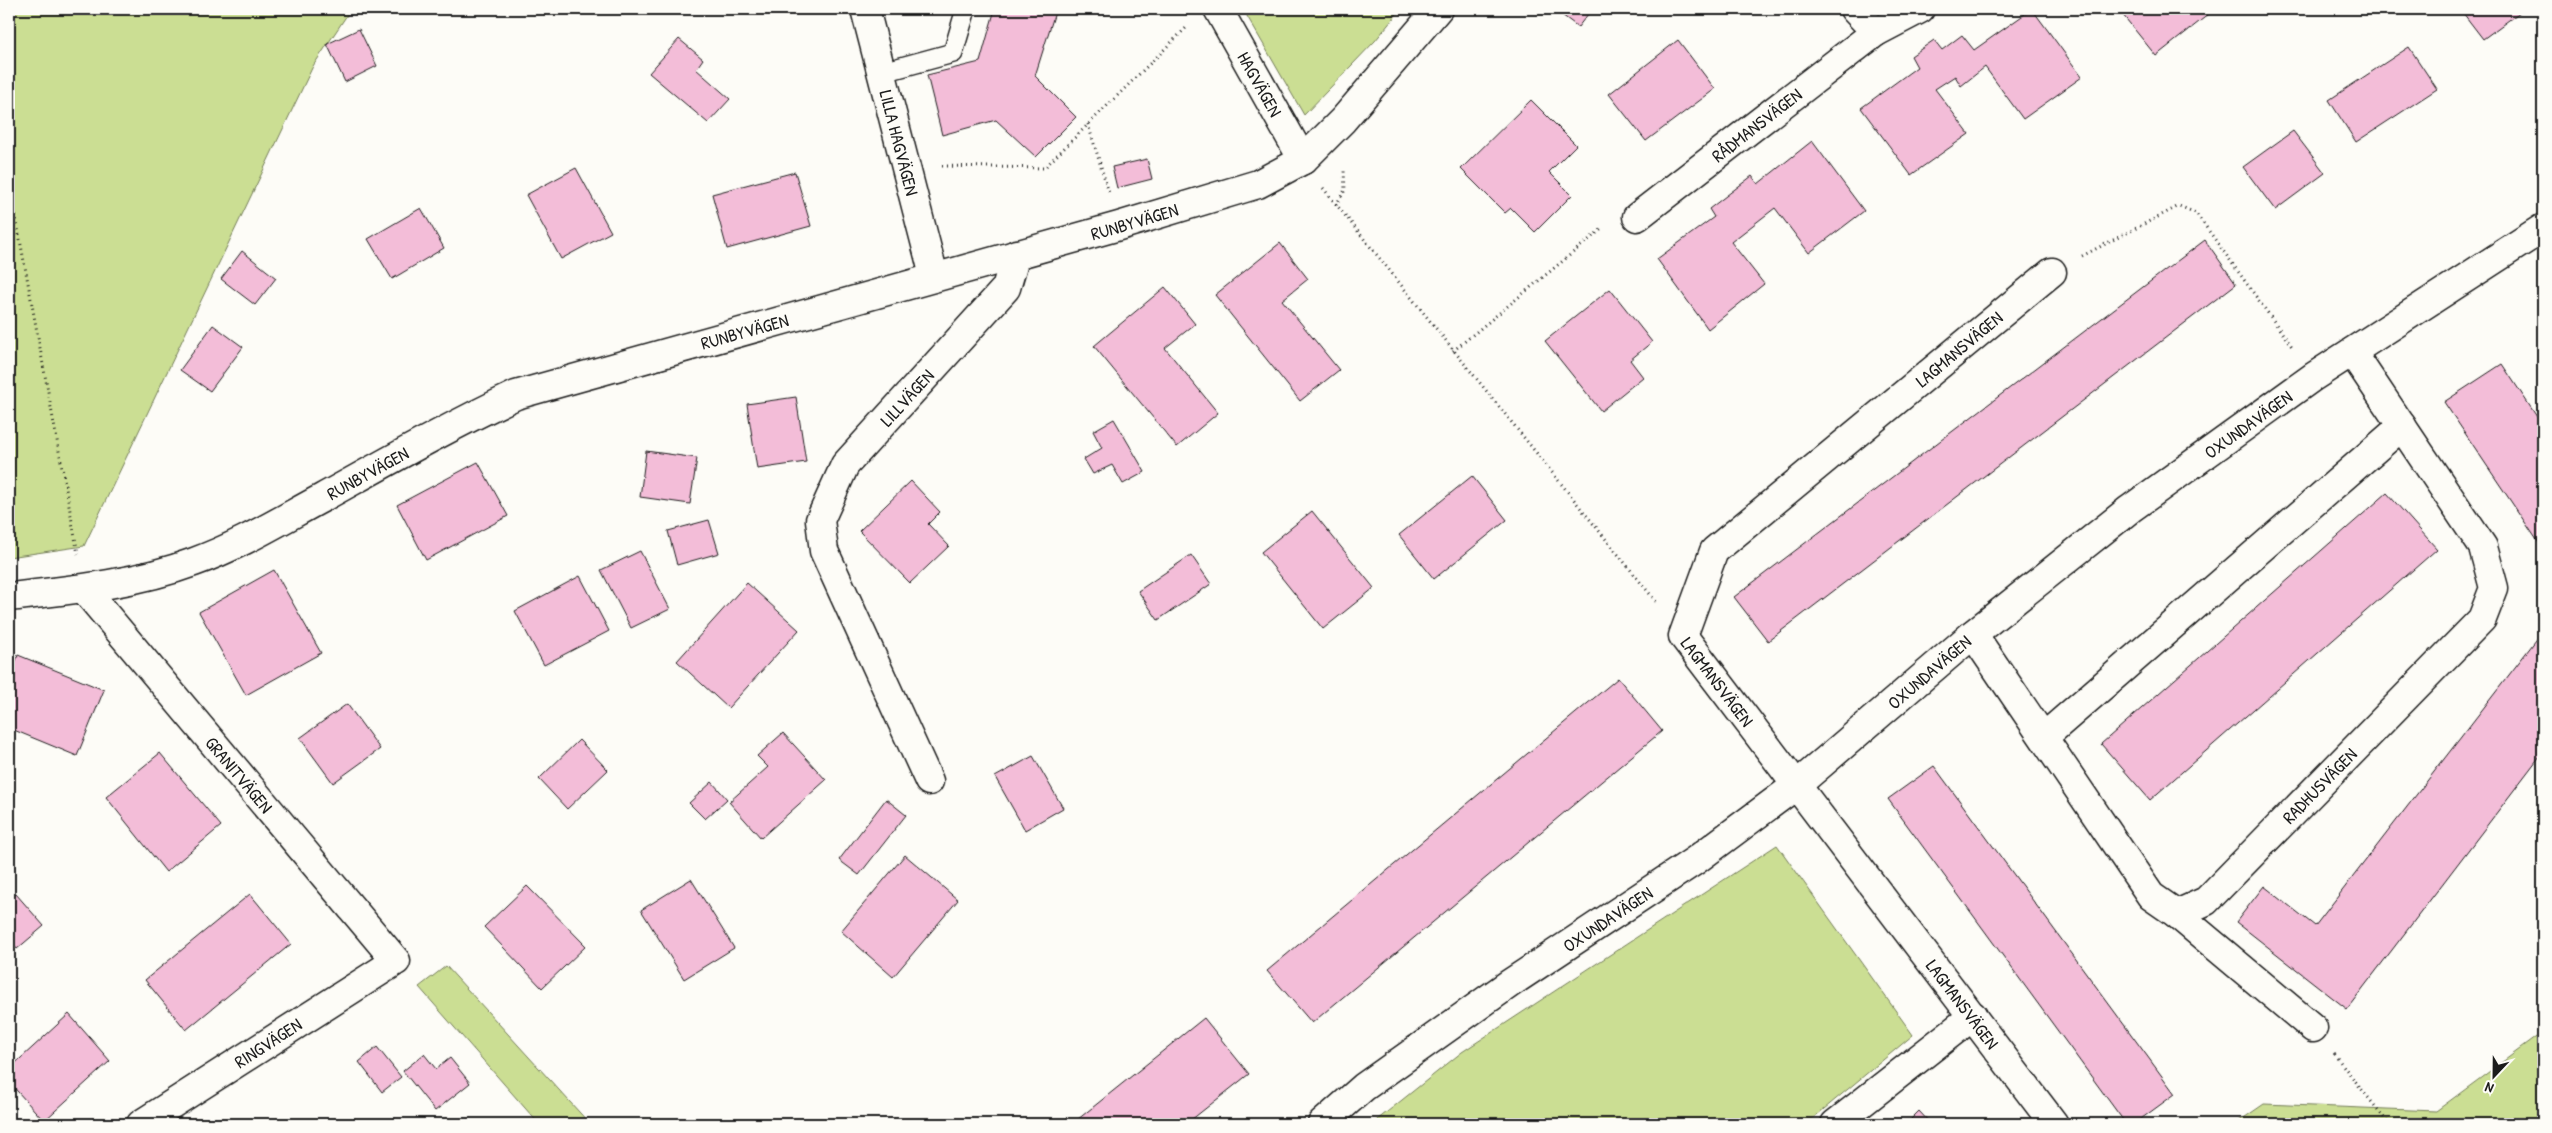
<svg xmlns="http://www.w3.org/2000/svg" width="2552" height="1133" font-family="'Patrick Hand',sans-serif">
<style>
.green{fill:#cbde93;stroke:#747d58}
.building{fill:#f3bdd8;stroke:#1c1c1c}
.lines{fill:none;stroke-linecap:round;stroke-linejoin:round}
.service-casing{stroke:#1c1c1c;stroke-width:22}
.minor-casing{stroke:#1c1c1c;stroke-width:31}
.path{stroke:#1c1c1c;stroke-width:3;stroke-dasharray:1 4;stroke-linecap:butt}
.service{stroke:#fdfcf7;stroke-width:19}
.minor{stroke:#fdfcf7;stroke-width:28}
.labels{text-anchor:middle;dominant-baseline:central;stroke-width:4;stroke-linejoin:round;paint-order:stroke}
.street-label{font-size:18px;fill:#1c1c1c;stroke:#fdfcf7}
</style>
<rect width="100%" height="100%" fill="#fdfcf7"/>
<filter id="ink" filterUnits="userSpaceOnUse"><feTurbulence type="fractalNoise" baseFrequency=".02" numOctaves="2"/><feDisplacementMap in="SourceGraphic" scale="10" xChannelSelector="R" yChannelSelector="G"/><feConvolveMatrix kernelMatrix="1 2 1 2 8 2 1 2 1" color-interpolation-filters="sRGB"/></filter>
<g filter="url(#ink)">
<path class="green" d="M9,9H351L313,66L84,546L9,557Z
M1243,9H1401L1375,41L1304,115Z
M1777,845L1913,1035L1806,1124H1372L1462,1052Z
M446,966L590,1124H539L419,987Z
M2543,1032V1124H2235L2264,1104L2436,1111Z"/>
<path class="building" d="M995,9H1056L1035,76L1076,117L1036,157L996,120L942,135L927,75L980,62Z
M1554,9H1592L1578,27Z
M2032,9L2082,77L2023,119L1985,67L1961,86L1955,76L1935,89L1969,134L1911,175L1861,108L1917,67L1911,56L1934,40L1942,50L1962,35L1974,50Z
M2118,9H2205L2209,14L2156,56Z
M2460,9H2524L2483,39Z
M359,29L377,66L345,82L327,44Z
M679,39L703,59L696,69L730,99L708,123L649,73Z
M1678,40L1715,89L1646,141L1609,94Z
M2409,47L2437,89L2356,142L2329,100Z
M1531,100L1576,145L1549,172L1572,195L1535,232L1511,208L1505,213L1461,169Z
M2293,131L2325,173L2275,210L2243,167Z
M1812,141L1864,211L1809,253L1775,208L1731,242L1764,284L1708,329L1657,259L1714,217L1709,209L1752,176L1758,184Z
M1147,159L1152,179L1117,188L1112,167Z
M576,168L611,232L561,259L526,195Z
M795,172L811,226L727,249L712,194Z
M421,208L444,248L392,279L368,239Z
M2205,240L2236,284L1768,641L1734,597Z
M1280,243L1308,279L1282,300L1339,370L1300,401L1215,295Z
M242,251L276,278L255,305L221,279Z
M1165,287L1195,324L1165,348L1218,413L1177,447L1094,346Z
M1610,289L1652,342L1630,360L1643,377L1601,411L1545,341Z
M213,325L243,347L210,391L180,370Z
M2502,364L2543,426V549L2444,402Z
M796,397L806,462L757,469L747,404Z
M1114,419L1145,472L1123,484L1112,465L1093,474L1084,459L1102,448L1093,431Z
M646,451L697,458L690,504L640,497Z
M478,462L508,516L426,560L397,505Z
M1472,476L1507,520L1434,579L1399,535Z
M911,481L940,512L928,524L949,546L910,583L859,531Z
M2387,493L2437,549L2150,800L2101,744Z
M1312,511L1374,588L1323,629L1261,552Z
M709,520L719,553L677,565L668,531Z
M640,551L670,609L631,628L601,570Z
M1191,555L1211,584L1158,620L1138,591Z
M274,570L321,653L246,695L199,612Z
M580,576L609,631L544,665L515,611Z
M747,583L799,630L728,708L677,661Z
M2543,631V752L2347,1009L2236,922L2264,886L2315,926Z
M18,655L104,690L77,756L9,728V679Z
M1618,678L1662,731L1312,1023L1267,971Z
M347,704L380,749L333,783L300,738Z
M783,733L826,780L761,838L729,802L768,767L757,756Z
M579,740L608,770L567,809L539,779Z
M160,753L221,826L166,872L106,797Z
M1033,756L1063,808L1025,830L995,777Z
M1934,766L2175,1094L2134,1124H2126L1888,799Z
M712,782L727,799L705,819L689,803Z
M886,799L906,815L859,875L839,860Z
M905,855L958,900L893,977L841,931Z
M691,879L734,948L684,979L641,910Z
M527,886L586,946L542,988L484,927Z
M16,894L44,926L17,949L9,940V900Z
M250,894L291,944L186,1030L145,980Z
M69,1014L110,1061L44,1121L9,1082V1069Z
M1204,1018L1249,1074L1186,1124H1072Z
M377,1047L401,1077L382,1092L359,1062Z
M424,1054L436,1069L450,1058L470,1083L435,1111L403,1071Z
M1919,1111L1931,1124H1906Z"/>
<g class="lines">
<g class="service-casing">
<path id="service" d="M883,72L953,53L966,9"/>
</g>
<g class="minor-casing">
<g id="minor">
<path id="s1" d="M865,9L934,276"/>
<path id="s2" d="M1218,9L1303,160"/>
<path d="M1876,32L1920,9"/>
<path id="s3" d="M1637,217L1876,32L1854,9"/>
<path id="s4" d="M2052,272L1714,551L1683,636L2054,1124"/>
<path id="s5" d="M84,589L396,961L141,1124"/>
<path id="s6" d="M9,597C71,590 135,584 194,562C239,546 281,520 322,498C387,462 450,426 516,395L1119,226L1258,184L1303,160L1343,120L1438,9"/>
<path id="s7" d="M1973,634L2151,896L2177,914L2206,901L2482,619L2494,588L2483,547L2352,352"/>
<path d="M2044,737L2402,426"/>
<path id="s8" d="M929,781L824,551L820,520L845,465L1006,288L1016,254"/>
<path d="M2177,914L2313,1028"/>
<path id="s9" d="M1322,1124L1364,1087L1509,984L1696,860L1798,784L1973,634L2130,509L2313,377L2543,228"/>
<path d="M1835,1124L1973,1016"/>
</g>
</g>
<path class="path" d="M1088,124L1109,193
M942,166L1044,168L1187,27
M9,180L78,554
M1323,188L1658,604
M1336,205L1345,190L1344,170
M2082,256L2179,206L2196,213L2293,348
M1453,351L1603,228
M2334,1054L2389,1124"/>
<use href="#service" class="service"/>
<use href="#minor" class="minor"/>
</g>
</g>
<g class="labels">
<g class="street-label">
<text stroke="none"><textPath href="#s2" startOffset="86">HAGVÄGEN</textPath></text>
<text stroke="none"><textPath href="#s3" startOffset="151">RÅDMANSVÄGEN</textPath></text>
<text stroke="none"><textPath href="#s1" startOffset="138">LILLA HAGVÄGEN</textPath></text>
<text stroke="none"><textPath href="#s6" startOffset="1194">RUNBYVÄGEN</textPath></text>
<text stroke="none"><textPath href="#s6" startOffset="789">RUNBYVÄGEN</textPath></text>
<text transform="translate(1959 349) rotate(-40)">LAGMANSVÄGEN</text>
<text stroke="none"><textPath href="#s8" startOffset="436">LILLVÄGEN</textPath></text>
<text stroke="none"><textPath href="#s9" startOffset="1162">OXUNDAVÄGEN</textPath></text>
<text stroke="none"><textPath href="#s6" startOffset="384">RUNBYVÄGEN</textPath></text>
<text stroke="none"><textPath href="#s9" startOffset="758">OXUNDAVÄGEN</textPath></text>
<text stroke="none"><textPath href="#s4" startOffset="586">LAGMANSVÄGEN</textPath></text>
<text stroke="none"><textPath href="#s5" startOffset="242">GRANITVÄGEN</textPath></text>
<text stroke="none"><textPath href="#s7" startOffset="542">RADHUSVÄGEN</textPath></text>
<text stroke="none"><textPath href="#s9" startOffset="352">OXUNDAVÄGEN</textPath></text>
<text stroke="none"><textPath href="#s4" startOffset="991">LAGMANSVÄGEN</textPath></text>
<text transform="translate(268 1043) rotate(-33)">RINGVÄGEN</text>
</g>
</g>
<rect width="2552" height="1133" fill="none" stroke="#fdfcf7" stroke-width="30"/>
<rect x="15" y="15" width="2522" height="1103" fill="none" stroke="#1c1c1c" stroke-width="2" filter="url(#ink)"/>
<g transform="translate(2494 1076) rotate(202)" stroke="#fdfcf7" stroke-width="4" paint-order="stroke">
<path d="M0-4L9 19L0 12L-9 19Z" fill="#1c1c1c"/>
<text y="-8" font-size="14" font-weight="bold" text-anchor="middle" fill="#1c1c1c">N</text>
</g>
</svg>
